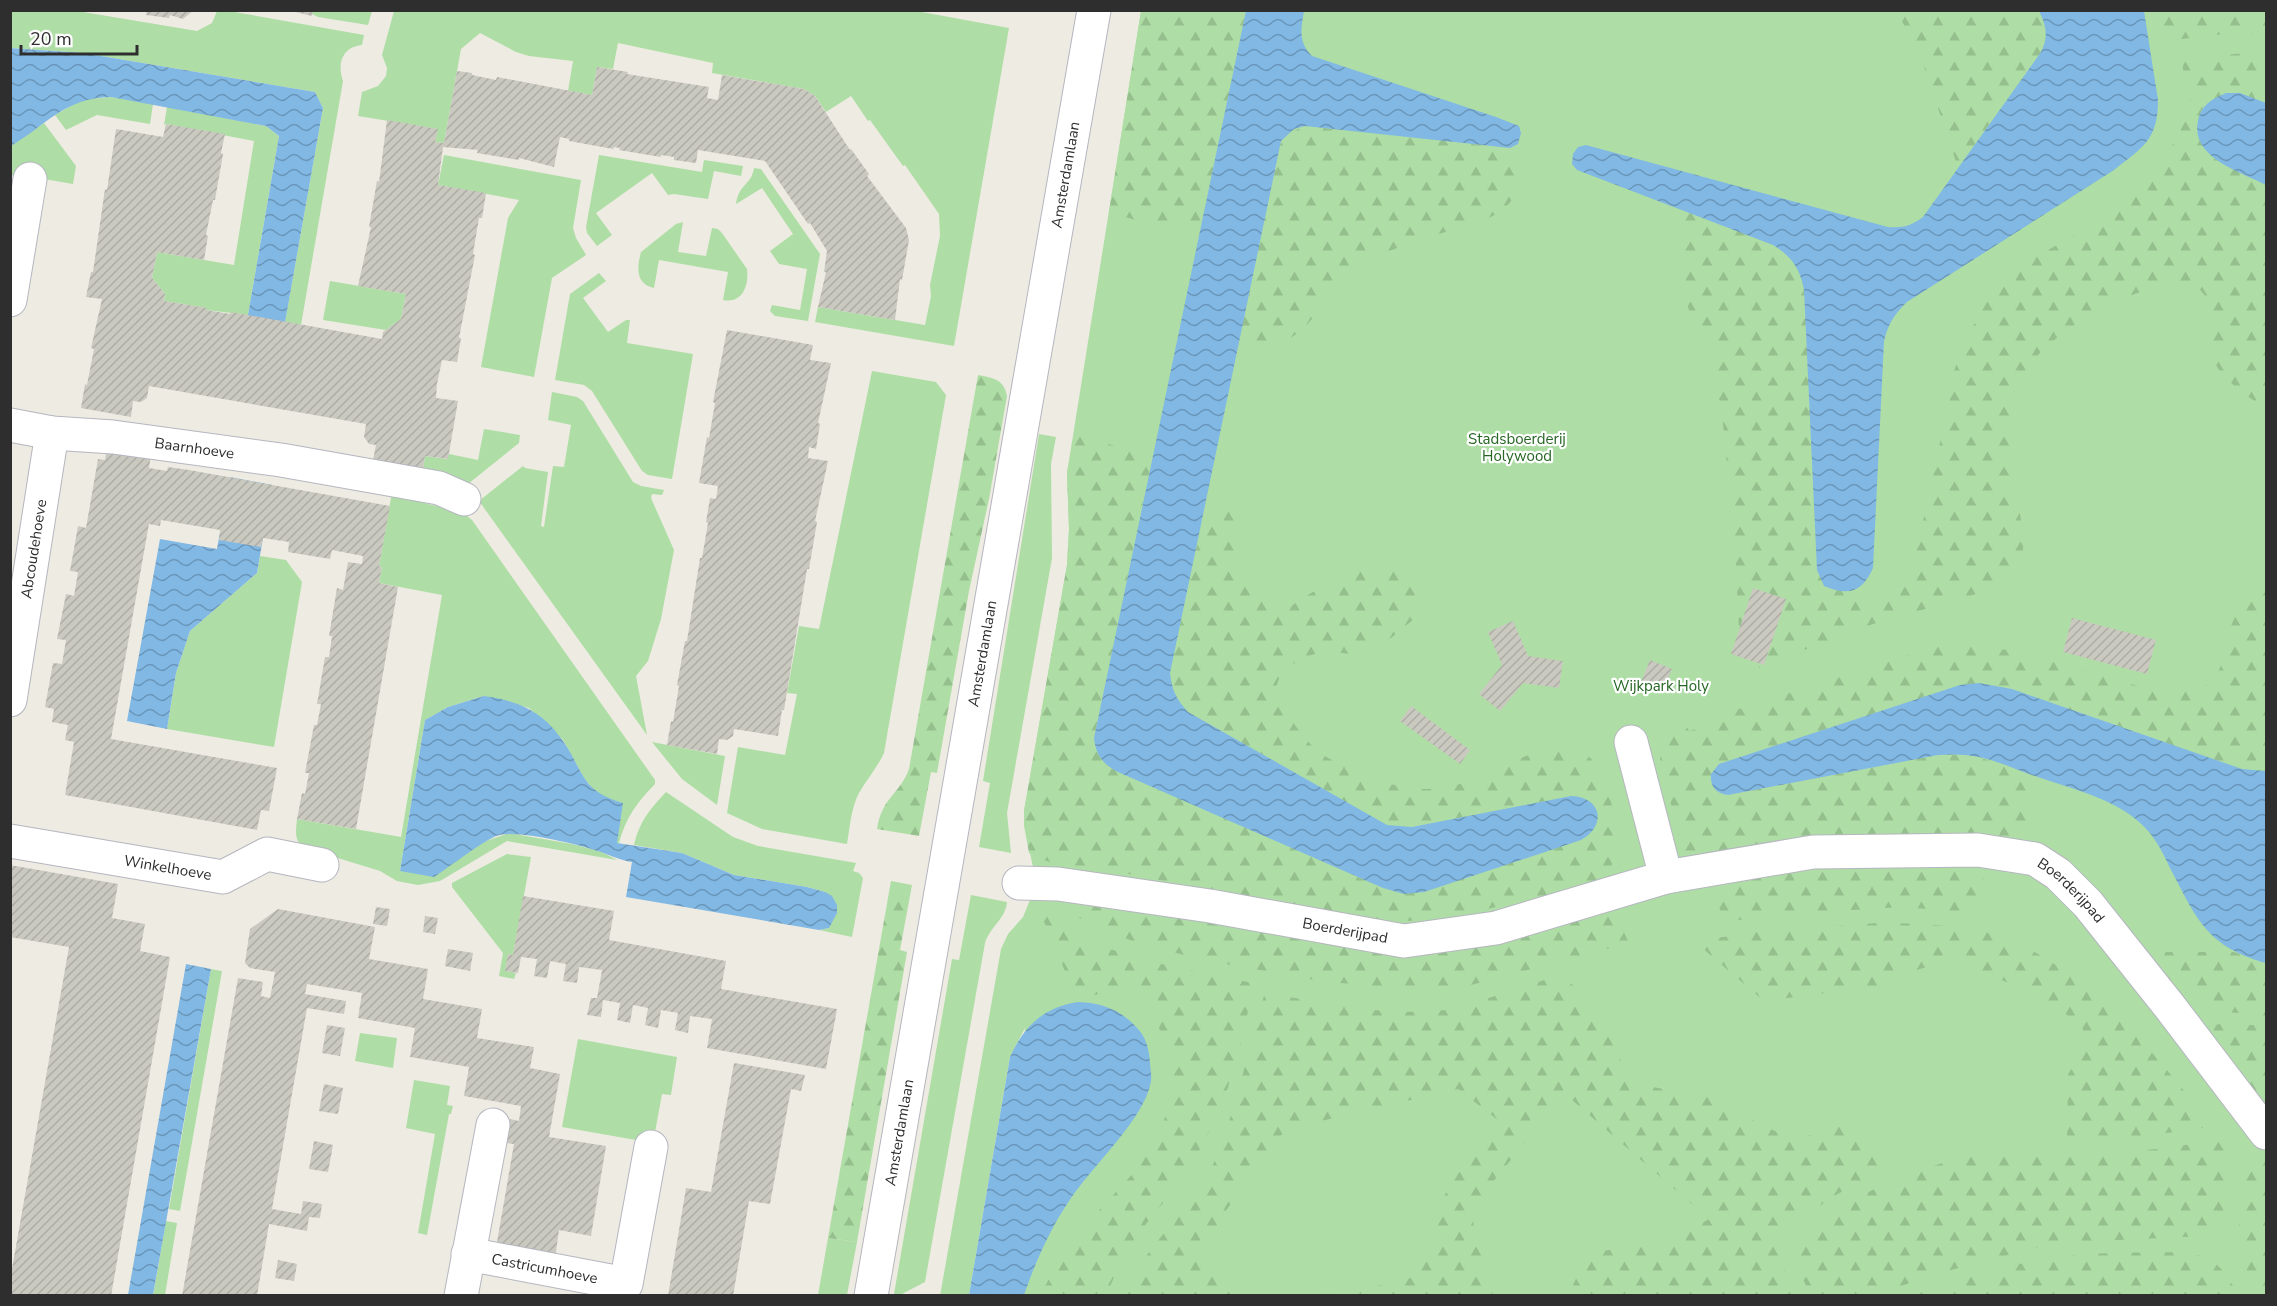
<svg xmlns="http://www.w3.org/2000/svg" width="2277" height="1306" font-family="'Nunito Sans',sans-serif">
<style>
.green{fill:#aedea5}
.forest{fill:url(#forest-firs)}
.water{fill:url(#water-waves)}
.building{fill:url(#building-hatch)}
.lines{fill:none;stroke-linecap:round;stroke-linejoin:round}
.minor-casing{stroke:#b5b6c0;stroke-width:35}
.minor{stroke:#fff;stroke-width:33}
.labels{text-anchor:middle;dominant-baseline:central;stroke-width:4.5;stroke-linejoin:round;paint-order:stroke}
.street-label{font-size:15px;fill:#2e2e2e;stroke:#fff}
.park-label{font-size:15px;fill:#256623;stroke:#fff}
</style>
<defs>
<pattern id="forest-firs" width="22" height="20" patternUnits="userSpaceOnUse" patternTransform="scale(1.5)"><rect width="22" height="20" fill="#aedea5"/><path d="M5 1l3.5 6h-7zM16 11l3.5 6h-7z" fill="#96bf8e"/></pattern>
<pattern id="water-waves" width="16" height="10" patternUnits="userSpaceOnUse" patternTransform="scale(1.5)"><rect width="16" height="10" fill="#81b8e4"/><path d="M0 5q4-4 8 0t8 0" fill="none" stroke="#6a96b9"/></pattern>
<pattern id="building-hatch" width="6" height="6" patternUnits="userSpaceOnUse" patternTransform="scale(1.5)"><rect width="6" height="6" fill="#cac9c0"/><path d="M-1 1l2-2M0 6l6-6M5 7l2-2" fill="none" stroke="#aeada5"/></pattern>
</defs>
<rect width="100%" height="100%" fill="#eeebe2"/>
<path class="green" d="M911,10L1009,28L954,346L815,322L818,307L925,325L931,296L930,285L940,236L939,214L905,165L903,166L870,120L868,121L851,96L826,112L815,96L804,89L712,73L713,63L618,43L613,69L597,67L592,95L568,91L573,61L529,56L516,52L480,33L461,49L444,143L435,142L437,129L358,116L362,92L378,86L386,76L387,68L382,55L394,11Z
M10,11H77L197,31L212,23L217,11H229L364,35L362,45C342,47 337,64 343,81L301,325L285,322L323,108L315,92L83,53L11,48Z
M313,11H372L368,25L318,17L312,14Z
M1141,11H2266V1295H1000L1025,1028L1010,1057L969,1295L940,1296L1001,949L1008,934L1023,917L1030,900L1039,895L1024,825V811L1067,565L1069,529L1067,473Z
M111,97L153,104L150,124L97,115L66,130L55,115L81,100Z
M167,107L266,126L279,136L248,315L206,310V308L164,301L165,294L152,278L157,252L234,265L254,141L166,124L164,125Z
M44,123L76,166L73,184L44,179L45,173L17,168L15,176L11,175L10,146Z
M444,155L581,180L573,228L576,238L586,255L552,278L534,377L481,367L508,218L519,200L438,185Z
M599,155L702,172L704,160L743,166L741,176L714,171L708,199L674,194L668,195L652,173L596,213L612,235L597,246L587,233L586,227Z
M754,168L761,169L820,254L808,321L775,316L770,311L772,305L800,310L807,269L779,264L770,251L793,234L762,188L736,204C739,183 751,186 754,168Z
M683,222L678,252L706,256L712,228L718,229L722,233L747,269C749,285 743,304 723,300L728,272L659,260L654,288C635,284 637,267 641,252L676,224Z
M599,273L606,281L583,298L608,332L626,320H630L627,343L693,354L672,479L648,475L642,471L592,391L584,385L555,380L570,294Z
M330,281L406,294L401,319L386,330L323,320Z
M872,371L936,382L946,395L884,753C877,768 867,779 859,793C851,808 850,827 847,844L762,829L727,813L738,747L785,755L797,694L787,693L799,626L819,629Z
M552,392L577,397L583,401L633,482L641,486L664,490L662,495L652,494L651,498L674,550L661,619L648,661L636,676L647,735L479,501L523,466L525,468L548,472L541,526L544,527L553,466L564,467L571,425L548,420Z
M484,429L520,435L519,443L463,488L422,475L425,456L447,459L449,454L478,460Z
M1039,434L1056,437L1051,464L1052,558L1007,813L1011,853L979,847L990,783L983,781Z
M392,492L420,502L462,512L472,520L655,780V784C637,802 625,819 619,843H616L622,803L604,798L593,789L584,778L563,740L529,708L484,696L448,707L425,720L400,871L509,833L572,844L602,852L617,860L507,841L440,881L418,885L397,881L380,871L302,847C294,838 296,831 297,819L401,837L442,595L379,583L382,567L379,566Z
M260,556L286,560L302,582L274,747L167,729L176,673L190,631L257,573Z
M652,742L725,756L717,805L682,779Z
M666,792L733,837L758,846L856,863L853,871L859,873L863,878L852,937L819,930L829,928L825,892L807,887L734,875L682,853L634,845C639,822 650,809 666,792Z
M507,854L531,857L513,955L508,954L506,971L516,973L514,979L499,976L503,953L452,887V883Z
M971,895L1007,902C1006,918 990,927 985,943L925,1282L900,1295L894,1294L952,959L959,960Z
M211,969L222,971L180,1211L169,1209Z
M360,1033L397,1038L393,1068L355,1061Z
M578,1039L677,1057L671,1095L662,1094L653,1143L562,1127Z
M414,1080L450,1086L447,1105L453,1106L451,1114H449L427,1235L418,1233L435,1134L406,1128Z
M166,1221L177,1223L165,1295L153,1296Z
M828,1238L857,1242L847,1295H818Z"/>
<path class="forest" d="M1141,11H1246L1202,222L1168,230L1149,221L1142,222L1109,212Z
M1897,11H2039C2045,24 2048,34 2043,49L1958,168L1923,63Z
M2160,11H2266V33L2242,32L2164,41Z
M2243,53L2263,54L2254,99L2240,93H2226L2202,109L2197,125L2207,154L2266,185V408C2247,397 2220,378 2211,356C2206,342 2214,329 2213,316C2212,304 2202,287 2190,284C2165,279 2122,298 2100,310C2066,328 2023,358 2013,398C2005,433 2013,479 2020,514C2023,531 2027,557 2016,572C2000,594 1915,610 1886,620C1843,633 1801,652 1759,668L1760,638L1739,632L1735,547L1723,424L1710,340L1690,314L1681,279L1683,210C1706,220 1777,242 1791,258C1796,264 1799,272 1802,279L1862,585L1868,579L1860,616L1876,613L1903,580L1915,557L1938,453L1953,374L1962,348L1998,278L2096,223L2122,204L2155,172L2177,138L2190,100L2181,60Z
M1305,126L1510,148C1516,170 1524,189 1506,207C1492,222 1442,232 1421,239C1403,245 1375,256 1359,267C1352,272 1342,276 1336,283C1330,289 1327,299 1322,306C1300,337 1276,355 1238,342L1278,148L1287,134Z
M978,375C993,378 1004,379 1007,396L989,499L969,591L937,773L931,772L919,836L877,829C882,797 900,794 909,769Z
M1074,435L1123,448L1151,463L1094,738L1108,767L1383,888L1424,892L1581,840C1606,826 1602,797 1571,796L1412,827L1387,825L1188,712C1176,699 1172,690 1170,673L1205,507L1224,508L1233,513L1244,546L1239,569L1242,583L1266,600L1288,608C1323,586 1364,553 1405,577C1420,585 1421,596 1418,611C1416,619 1409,623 1403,628C1390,640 1369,654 1351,654C1343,654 1335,651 1328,652C1312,652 1289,663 1280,677C1278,680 1277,685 1276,689C1286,713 1299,735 1319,752C1325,757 1332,760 1339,763C1372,781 1410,794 1448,787C1487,781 1550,728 1589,757C1602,767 1611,799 1614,814C1618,833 1621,860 1605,874C1591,888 1564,891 1546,895C1494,908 1444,920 1390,922L1206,889L1104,869L1103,871C1080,867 1050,866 1029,853L1024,825V811L1067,565L1069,529L1067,473Z
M2266,592V771L2242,769L1991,684L1960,685L1719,764L1728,795L1938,755C1976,752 2003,765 2038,777L2028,820L2014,838L1972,837L1690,857L1681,846L1660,758C1662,741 1673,734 1687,727L1689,731L1724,721L1723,714L1945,644C1955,644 1966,643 1977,645C2016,650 2063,665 2102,676C2129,683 2172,699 2201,688C2239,674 2212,606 2266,592Z
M1986,859L1978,918L1929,909L1900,907L1774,915L1724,922L1710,881L1798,868Z
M891,881L912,885L900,950L907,952L857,1242L828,1238Z
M1072,895L1375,951L1612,907L1629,943L1471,985L1423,991L1321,981L1209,961L1139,944L1077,917L1069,900Z
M1034,898L1049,899L1058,919L1065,927L1104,947L1147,961L1248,982L1252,985C1244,1046 1227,1104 1195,1158C1176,1191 1148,1218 1127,1250C1119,1264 1113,1281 1106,1295H1040L1069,1243L1139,1167L1158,1138L1169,1105L1173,1067L1160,1030L1150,1009L1138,994L1120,985L1078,1002Z
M1878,923C1918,924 1957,923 1996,935C2077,960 2156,1053 2206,1119V1124L2203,1128L2137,1137L2067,1138L2068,1074L2087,1047L2082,1026L2040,995L1950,960L1910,972L1880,986L1764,1001L1694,941L1774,930Z
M2138,952H2234L2266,963V1016C2253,1014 2237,1014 2224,1011C2189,1001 2164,976 2138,952Z
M1563,974L1615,1033L1622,1066L1653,1087L1712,1098L1746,1117L1775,1131L1798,1139L1838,1126L1861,1137L1884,1169L1832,1197L1780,1235C1776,1257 1788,1276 1797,1295H1570L1569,1294L1588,1252L1665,1245L1709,1219L1565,1094L1487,1189L1473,1222L1493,1295H1321L1400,1282L1410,1278L1421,1268L1428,1257L1437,1229L1436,1209L1471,1153L1503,1124L1458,1089L1300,1126L1281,1135L1222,1216L1207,1244L1205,1262L1209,1273L1223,1284L1245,1295H1126L1143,1260L1185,1206L1213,1165L1233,1110L1265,992C1325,1004 1392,1018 1454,1009Z
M2222,1023L2266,1026V1085L2253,1094L2199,1031Z
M2217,1140L2227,1154L2230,1167L2223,1217L2212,1232L2204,1236L2077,1242L2048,1245L1943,1272L1874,1295H1811C1805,1282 1789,1259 1795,1244C1799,1234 1824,1219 1833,1212C1877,1184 1947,1155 1999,1153C2040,1150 2081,1155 2123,1152C2154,1150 2186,1145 2217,1140Z
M2261,1146L2263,1147L2266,1160V1295L2257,1296C2232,1241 2233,1199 2261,1146Z
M2185,1252C2216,1258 2224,1268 2238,1295H1912C1956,1282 2001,1266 2046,1259C2092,1251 2139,1253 2185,1252Z"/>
<path class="water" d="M1246,11H1304C1301,28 1298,43 1312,56L1496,117L1519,126L1521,133L1518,144L1510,148L1305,126L1294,129L1281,141L1170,673C1172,690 1176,699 1188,712L1387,825L1412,827L1571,796C1602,797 1607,826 1581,840L1424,892L1404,894L1383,888L1118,772C1103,764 1096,756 1094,738Z
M2039,11H2144L2158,100C2158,140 2143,147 2114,170L1907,302C1894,314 1888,325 1884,341L1873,568C1862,593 1848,596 1824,586L1817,570L1804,290C1800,268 1791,256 1773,245L1577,170L1572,164L1573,154L1578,147L1586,145L1888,227C1903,228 1911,226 1923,217L2039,55C2049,40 2047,26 2039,11Z
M10,48L83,53L315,92L323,108L272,396L235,390L279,136L266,126L111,97C64,98 48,124 11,146Z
M2226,93H2240L2266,103V185C2241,172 2190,158 2198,121C2201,105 2212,99 2226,93Z
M230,477L272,485L257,573L190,631L176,673L167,729L127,721L160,539L217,549Z
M1979,683L2012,689L2242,769L2266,771V963C2206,946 2197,919 2170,868C2164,855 2158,843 2149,832C2121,799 2074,790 2035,776C2017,770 1998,761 1979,757C1965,754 1952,754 1938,755L1728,795C1716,793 1710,787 1711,774L1719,764L1960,685Z
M484,696C518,701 543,711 563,741C585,773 580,790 623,803L617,843L682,853L734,875L807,887L825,892L832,896L837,905V913L829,928L819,930L626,897L632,862C620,860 612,856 601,852C581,845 514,828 496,836C477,845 452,865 434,877L400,871L425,720L448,707Z
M186,964L211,969L153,1295H128Z
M1078,1002C1103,1003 1121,1010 1138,1029C1147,1039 1149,1050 1150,1063C1150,1068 1152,1075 1151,1081C1145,1119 1091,1167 1069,1201C1050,1229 1035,1263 1024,1295H969L1010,1057C1024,1026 1044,1007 1078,1002Z"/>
<path class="building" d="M142,10H194L183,19L170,15L169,18L146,15L147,13Z
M287,10H313L312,16Z
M597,67L628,72L627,74L709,87L707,98L718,100L722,75L804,89L815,96L850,150L851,149L869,174L867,176L906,228L909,240L902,280L900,279L895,320L818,307L826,272H824L827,251L810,223L808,224L765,161L698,150L696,163L674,160V157L661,155V157L619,150L620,148L614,147L613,149L569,141V139L560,137L554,167L519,158V160L477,153L478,150L443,147L438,185L486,193L482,218H479L473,254L475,255L459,338H461L457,362L442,360L437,384L436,398L458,401L448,459L425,456L423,469L373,460L376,445L369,444L364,437L366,424L149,386L147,398L141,402L133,401L131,417L81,408L85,384L87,385L94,349L91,348L102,299L86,297L91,272H93L105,189L107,190L116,129L163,137L166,124L225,134L221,153L223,154L215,200H213L206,235L208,236L204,260L157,252L152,278L165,294L164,301L207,308L206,310L230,314L231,312L382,339L383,332L401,319L406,294L358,286L371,227H369L377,181L379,182L387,120L438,129L435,142L444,143L457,71L472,73V75L496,80L497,77L592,95Z
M727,330L813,345L810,360L831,363L818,423L820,424L816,449L809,447L808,458L828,461L815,521L817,522L809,569H807L784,710H782L778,736L734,729L733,736L727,740L719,739L717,754L667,745L671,721L673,722L679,686L677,685L685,641H687L700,558H702L708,523L706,522L710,498L716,499L718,486L699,483L707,437L709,438L715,403L713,402Z
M107,448L151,455L149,468L167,471L168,467L189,470L390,506L379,566L382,567L379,583L398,587L356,829L297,819L302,793L305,794L309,773H305L314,725H317L321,704H317L325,657H329L332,636H329L337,588L343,590L348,562L362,564L363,556L332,550L330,559L288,552L289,542L263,538L261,547L219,540L220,530L161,520L160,526L149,524L150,518L111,739L277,768L269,811L261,810L257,830L65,795L74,742L65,740L68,725L52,722L54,709L45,707L53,663L62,664L66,640L57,639L66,594L74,596L78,572L70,571L78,526L86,528L98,459L105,460Z
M1753,588L1786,599L1764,665L1731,654Z
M2072,618L2156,640L2147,674L2063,652Z
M1513,621L1528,656L1563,661L1559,688L1523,683L1500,711L1479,694L1502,665L1488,632Z
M1650,660L1672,669L1662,691L1641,682Z
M1411,706L1470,750L1460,764L1400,721Z
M10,865L118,884L112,918L145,924L140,951L170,957L111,1296H10V1280L69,947L10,937Z
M523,896L614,911L609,940L726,961L721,989L837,1009L826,1069L707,1048L712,1019L690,1016L688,1033L675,1030L678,1013L661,1010L658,1028L645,1025L648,1008L633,1005L630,1023L617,1020L620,1003L603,1000L601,1017L587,1015L591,998H597L602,970L579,967L577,983L563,981L566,964L550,961L547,978L534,976L537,959L521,957L518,973L505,971L508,954L513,955Z
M376,907L390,909L387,926L373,924Z
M278,909L375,927L369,959L428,969L423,999L482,1009L477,1038L534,1047L530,1068L560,1074L549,1137L606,1146L591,1236L559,1230L555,1259L496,1248L514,1144L506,1143L510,1119L519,1121L521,1106L464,1096L469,1067L410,1057L415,1028L358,1018L362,993L307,984L305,994L346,1001L344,1014L307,1008L272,1209L301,1214L303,1201L322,1204L320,1218L309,1217L307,1231L269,1224L257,1296H182L238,978L263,982L261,996L270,998L275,972L250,968L245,963L250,929Z
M425,916L438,918L435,934L423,932Z
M448,949L473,953L470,971L445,966Z
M327,1025L345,1028L340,1056L322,1053Z
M734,1063L805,1075L801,1091L791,1089L770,1204L749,1201L733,1296H668L686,1188L711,1192Z
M324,1084L343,1088L338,1114L319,1111Z
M314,1141L333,1145L328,1172L309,1169Z
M278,1260L297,1264L294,1281L275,1278Z"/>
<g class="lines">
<g class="minor-casing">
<g id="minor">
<path d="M10,300L30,179"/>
<path id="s1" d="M10,425L52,433L113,437L281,460L439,488L464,499"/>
<path id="s2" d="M10,700L52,433"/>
<path d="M1631,742L1666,877"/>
<path id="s3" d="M10,841L223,877L267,854L322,865"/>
<path id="s4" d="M1019,883L1058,884L1210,906L1404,941L1496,928L1666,877L1813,852L1978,850L2035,859L2058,874L2088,904L2170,1007L2266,1133"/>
<path id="s5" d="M468,1254L626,1284L651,1147"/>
<path d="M461,1296L493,1125"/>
<path id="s6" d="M871,1296L1094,10"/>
</g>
</g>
<use href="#minor" class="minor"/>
</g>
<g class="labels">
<g class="street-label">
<text stroke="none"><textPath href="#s6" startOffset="1138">Amsterdamlaan</textPath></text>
<text stroke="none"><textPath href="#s1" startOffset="186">Baarnhoeve</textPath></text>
<text stroke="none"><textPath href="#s2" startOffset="153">Abcoudehoeve</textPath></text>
<text stroke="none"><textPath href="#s6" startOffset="652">Amsterdamlaan</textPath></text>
<text stroke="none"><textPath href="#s3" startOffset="160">Winkelhoeve</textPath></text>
<text stroke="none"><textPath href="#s4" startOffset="1080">Boerderijpad</textPath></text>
<text stroke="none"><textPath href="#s4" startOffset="330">Boerderijpad</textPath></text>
<text stroke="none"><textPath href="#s6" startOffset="166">Amsterdamlaan</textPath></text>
<text stroke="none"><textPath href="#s5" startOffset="78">Castricumhoeve</textPath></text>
</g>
<g class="park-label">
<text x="1517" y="439">Stadsboerderij<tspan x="1517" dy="17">Holywood</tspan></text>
<text x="1661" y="686">Wijkpark Holy</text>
</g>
</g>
<rect width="2277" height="1306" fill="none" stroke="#2e2e2e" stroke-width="24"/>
<path d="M21 45v9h116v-9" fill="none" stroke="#2e2e2e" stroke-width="3"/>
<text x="30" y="45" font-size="18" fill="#2e2e2e" stroke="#ffffff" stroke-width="4.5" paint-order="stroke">20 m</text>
</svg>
